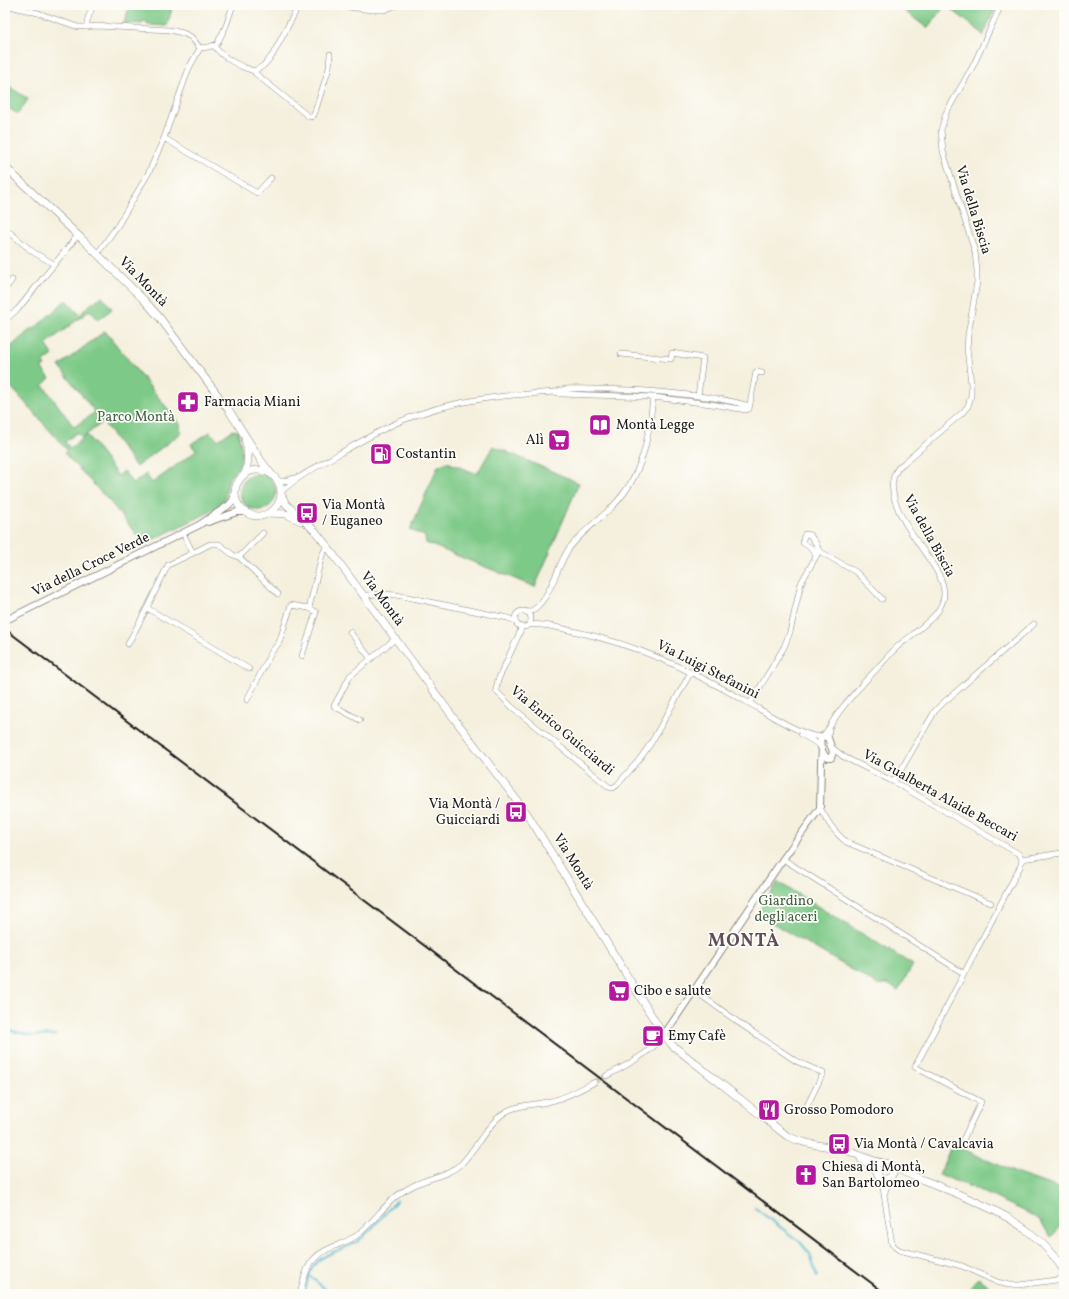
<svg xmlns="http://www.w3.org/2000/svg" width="1069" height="1299" font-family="Vollkorn,serif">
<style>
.green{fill:#7dc987;stroke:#4c7252}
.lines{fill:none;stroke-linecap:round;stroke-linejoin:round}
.stream{stroke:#55b7d4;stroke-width:2}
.minor-tunnel{stroke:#d4d0c1;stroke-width:5;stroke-dasharray:5 2.5;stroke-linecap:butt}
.minor-casing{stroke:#88867d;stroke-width:6}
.tertiary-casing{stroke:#88867d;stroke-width:8}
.secondary-casing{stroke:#88867d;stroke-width:8}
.minor{stroke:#fff;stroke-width:5}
.tertiary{stroke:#fff;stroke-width:6}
.secondary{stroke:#fff;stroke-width:7}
.rail{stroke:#1c1c1c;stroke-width:2}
.labels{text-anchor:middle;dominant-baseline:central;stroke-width:3.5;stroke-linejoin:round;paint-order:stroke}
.street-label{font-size:14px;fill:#1c1c1c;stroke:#fdfcf7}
.poi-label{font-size:14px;fill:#1c1c1c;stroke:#fdfcf7;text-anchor:start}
.park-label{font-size:14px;fill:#436147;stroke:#fdfcf7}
.district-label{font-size:18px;font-weight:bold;letter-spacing:1px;fill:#5e4e59;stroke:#fdfcf7}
</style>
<rect width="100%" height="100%" fill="#fdfcf7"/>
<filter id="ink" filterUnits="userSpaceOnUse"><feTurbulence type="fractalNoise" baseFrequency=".025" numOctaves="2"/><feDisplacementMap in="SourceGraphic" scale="8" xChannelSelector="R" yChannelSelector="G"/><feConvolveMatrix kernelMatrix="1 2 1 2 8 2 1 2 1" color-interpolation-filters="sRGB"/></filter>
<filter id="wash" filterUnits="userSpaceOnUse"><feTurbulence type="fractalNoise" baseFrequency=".012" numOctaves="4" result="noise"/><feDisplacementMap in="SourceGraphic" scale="16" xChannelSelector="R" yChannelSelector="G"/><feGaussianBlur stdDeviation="0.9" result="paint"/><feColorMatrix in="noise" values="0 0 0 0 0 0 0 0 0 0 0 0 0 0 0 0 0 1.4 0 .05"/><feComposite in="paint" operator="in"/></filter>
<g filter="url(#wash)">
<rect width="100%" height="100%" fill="#f5f0de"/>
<path class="green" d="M130,5H173L167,26L147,25L148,22L143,21L142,24L124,23Z
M897,5H997L983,36L982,33L946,5L927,28Z
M5,84L28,99L18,114L5,106Z
M102,296L112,309L98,320L90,310L46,344L53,355L44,362V364L45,366L42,367L43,370L50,378L43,385L74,427L95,412L59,366L105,331L180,424L181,433L136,467L103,422L82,438L77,432L65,442L70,448L87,435L118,476L124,471L133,484L146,474L152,483L196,451L191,444L210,432L218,440L233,430L238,431L242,451L240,465L229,478L224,501L218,508L144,544L111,503L64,453L67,450L5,380V352L32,328L34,329L66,300L80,315L87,307Z
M493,446L579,483L535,587L426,543L425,536L410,530L438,466L447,462L477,474Z
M240 492a18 18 0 1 1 36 0a18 18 0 1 1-36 0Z
M778,882L913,965L898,991L888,984L878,985L757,914Z
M952,1144L1018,1174L1064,1190C1064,1205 1065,1228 1050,1237L1041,1221L1028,1213L974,1188L939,1175Z
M978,1278L999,1294H965Z"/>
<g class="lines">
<path class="stream" d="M5,1029L32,1036L56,1035
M755,1208L800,1242L810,1254L817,1277
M309,1275L330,1294
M305,1294C307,1284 308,1272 315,1264C325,1252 345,1250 358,1241C371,1231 386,1212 397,1200"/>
</g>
</g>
<g filter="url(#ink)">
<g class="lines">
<path class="minor-tunnel" d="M595,1082L606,1076"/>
<g class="minor-casing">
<path id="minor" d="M6,5L38,13L78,27L98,26L169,30L183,33L191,37L200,48
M332,5L372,10H384L397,5
M87,27V21L93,5
M214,46C223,58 240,67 254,71L263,66L272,56L298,7L302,5
M200,48L209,47L217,44L226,26L233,5
M254,71L256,74L308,116L311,117L314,115L329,68L330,54
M164,138L257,193L271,178
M5,230H7L33,252L54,264
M97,254L118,225L149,172L164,138L189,68L200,48
M5,289L12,280
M5,309L11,315
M5,320L18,309L78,235
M621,354L671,359L672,353L703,358L698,396
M555,392L561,394L653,397L711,404L746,410L749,409L756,372L762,373
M278,481H284L299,477
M281,492C297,477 318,466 337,455C358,443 378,431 401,421C450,400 503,395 555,392C566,387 580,389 591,389C624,389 657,391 689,395C709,397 730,400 749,406
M183,533L193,553L210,544H219L233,555L239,557L278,594
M819,551L856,572L882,599
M239,557L263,533
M364,596C384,590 415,599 435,603C459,608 484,613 508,618L515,622
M147,608L249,669
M515 619a8 8 0 1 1 16 0a8 8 0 1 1-16 0Z
M528,612C548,607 557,566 568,550C580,533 599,520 613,506C643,476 649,437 653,397
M529,625C544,623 559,628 573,631C638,645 690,670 747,702C765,712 802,736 821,737
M521,627L520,632L498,680L496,690L498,693L512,707L609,787L613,788L617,785L639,760L651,743L691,672
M350,632L371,659
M128,644L147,608L168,565L193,553
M302,656L316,612L309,608
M247,700L272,651L279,643L291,605L309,608L322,555L327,546
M750,704L784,647L790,632L801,583C807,572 813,562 819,551L817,545L810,535L805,534L803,539V543L813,549L816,556
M360,720L334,706L350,676L395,639
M829,728C839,709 854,694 868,678C878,668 887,657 897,647C910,636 928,624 938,611C941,606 944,600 944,594C944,579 933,565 925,553C912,535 882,494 896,472C897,468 901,465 904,463L962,413L968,406L971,396V384L967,348L968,335L977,282V271L975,252L947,164L943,151L941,130L946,113L974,64L1001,5
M801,734L818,744L822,749
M823,736L829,728L828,738
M831,747L844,757L894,782L1019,854L1022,859
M894,782L935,711L943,703L1034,624
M820,808C828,822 833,831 846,842L991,903
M783,859L963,973
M1022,859L1062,853
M695,991L742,1025L796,1061L823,1073L807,1106
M606,1076C624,1067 653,1051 664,1035
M960,1146L981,1102L915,1067L1021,865L1022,859
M880,1177L882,1182L892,1244L895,1247L899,1250L962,1266L997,1282L1009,1285H1019L1064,1279
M885,1192L889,1178
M300,1294C303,1283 305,1269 313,1260C325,1246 346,1245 360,1233C376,1219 389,1198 409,1188C425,1178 446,1177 461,1164C477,1148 489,1120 509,1110C522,1104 537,1105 551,1101C566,1098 581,1089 595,1082"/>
</g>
<g class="tertiary-casing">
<path id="tertiary" d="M208,522L237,512H246
M8,619L199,525L229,505L233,500L235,491
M823,736L828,738L833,752L831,758H827C822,754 819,744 821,737Z
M664,1035L783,859L820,808L821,763L822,749"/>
</g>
<g class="secondary-casing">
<path id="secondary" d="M5,167L82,239L143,299L160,318L228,409L262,462L272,475
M235 493a23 23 0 1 1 46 0a23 23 0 1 1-46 0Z
M245,474C249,462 249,452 245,439
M281,494L286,504L315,531L327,546L453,717L528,815L658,1026L672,1045L787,1136C806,1145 822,1145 842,1149C856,1153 869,1161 884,1163
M269,513L286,514L301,521
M861,1159L872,1166L877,1171
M877 1171a8 8 0 1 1 16 0a8 8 0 1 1-16 0Z
M891,1165C905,1174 921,1179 936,1185C985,1205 1035,1223 1064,1271"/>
</g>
<use href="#minor" class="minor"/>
<use href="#tertiary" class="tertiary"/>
<use href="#secondary" class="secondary"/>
<path class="rail" d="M5,629L886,1294"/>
</g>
</g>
<defs>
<g id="pharmacy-square" transform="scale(1.15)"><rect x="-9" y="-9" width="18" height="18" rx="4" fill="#b5179e" stroke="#fdfcf7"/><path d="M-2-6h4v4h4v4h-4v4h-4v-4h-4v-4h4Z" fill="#fff"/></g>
<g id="library-square" transform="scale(1.15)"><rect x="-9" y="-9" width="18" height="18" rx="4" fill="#b5179e" stroke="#fdfcf7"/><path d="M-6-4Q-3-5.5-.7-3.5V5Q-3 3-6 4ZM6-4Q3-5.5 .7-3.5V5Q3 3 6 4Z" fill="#fff"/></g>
<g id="supermarket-square" transform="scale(1.15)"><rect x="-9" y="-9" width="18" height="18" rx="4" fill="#b5179e" stroke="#fdfcf7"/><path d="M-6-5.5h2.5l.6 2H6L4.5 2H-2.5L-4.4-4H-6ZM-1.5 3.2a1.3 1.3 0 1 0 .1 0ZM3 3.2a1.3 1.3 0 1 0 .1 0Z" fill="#fff"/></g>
<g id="fuel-square" transform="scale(1.15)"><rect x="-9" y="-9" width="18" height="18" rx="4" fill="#b5179e" stroke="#fdfcf7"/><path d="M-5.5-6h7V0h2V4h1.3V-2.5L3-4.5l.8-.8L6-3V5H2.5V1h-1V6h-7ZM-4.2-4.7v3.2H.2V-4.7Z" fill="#fff"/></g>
<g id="bus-square" transform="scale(1.15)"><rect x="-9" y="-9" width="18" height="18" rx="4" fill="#b5179e" stroke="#fdfcf7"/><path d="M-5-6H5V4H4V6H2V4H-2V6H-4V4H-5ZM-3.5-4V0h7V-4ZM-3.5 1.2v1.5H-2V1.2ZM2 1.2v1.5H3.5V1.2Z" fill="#fff"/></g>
<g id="cafe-square" transform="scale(1.15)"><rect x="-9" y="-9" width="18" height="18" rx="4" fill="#b5179e" stroke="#fdfcf7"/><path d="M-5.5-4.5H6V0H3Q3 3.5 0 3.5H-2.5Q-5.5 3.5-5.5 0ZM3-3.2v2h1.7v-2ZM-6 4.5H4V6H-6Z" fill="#fff"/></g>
<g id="restaurant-square" transform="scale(1.15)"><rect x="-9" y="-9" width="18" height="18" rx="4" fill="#b5179e" stroke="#fdfcf7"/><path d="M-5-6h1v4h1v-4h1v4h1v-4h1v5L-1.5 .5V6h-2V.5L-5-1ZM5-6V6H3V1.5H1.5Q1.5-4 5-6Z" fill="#fff"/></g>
<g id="church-square" transform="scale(1.15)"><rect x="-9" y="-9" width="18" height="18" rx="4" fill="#b5179e" stroke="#fdfcf7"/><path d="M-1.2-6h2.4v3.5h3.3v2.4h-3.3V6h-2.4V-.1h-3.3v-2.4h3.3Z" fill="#fff"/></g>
</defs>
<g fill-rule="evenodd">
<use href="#pharmacy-square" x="188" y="402"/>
<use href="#library-square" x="600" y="425"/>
<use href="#supermarket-square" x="559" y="440"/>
<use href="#fuel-square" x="381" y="454"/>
<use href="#bus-square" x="307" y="513"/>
<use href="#bus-square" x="516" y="812"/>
<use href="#supermarket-square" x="619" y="991"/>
<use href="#cafe-square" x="653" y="1036"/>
<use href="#restaurant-square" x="769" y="1110"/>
<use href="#bus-square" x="839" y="1144"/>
<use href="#church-square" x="806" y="1175"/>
</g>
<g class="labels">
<g class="street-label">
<text transform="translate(973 210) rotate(73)">Via della Biscia</text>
<text transform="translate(143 282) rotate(46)">Via Montà</text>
<text transform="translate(929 536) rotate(61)">Via della Biscia</text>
<text transform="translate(91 565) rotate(-26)">Via della Croce Verde</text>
<text transform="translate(382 599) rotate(54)">Via Montà</text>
<text transform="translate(708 670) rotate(27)">Via Luigi Stefanini</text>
<text transform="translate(562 731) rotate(40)">Via Enrico Guicciardi</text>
<text transform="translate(940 796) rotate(29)">Via Gualberta Alaide Beccari</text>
<text transform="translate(573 862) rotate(58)">Via Montà</text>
</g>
<g class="poi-label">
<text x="204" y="402">Farmacia Miani</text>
<text x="616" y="425">Montà Legge</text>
<text x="544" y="440" text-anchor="end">Alì</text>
<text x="396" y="454">Costantin</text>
<text x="322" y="505">Via Montà<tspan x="322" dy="16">/ Euganeo</tspan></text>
<text x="500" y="804" text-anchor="end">Via Montà /<tspan x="500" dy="16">Guicciardi</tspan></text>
<text x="634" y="991">Cibo e salute</text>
<text x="668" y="1036">Emy Cafè</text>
<text x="784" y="1110">Grosso Pomodoro</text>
<text x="854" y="1144">Via Montà / Cavalcavia</text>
<text x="822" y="1167">Chiesa di Montà,<tspan x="822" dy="16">San Bartolomeo</tspan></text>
</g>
<g class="park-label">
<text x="136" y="417">Parco Montà</text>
<text x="786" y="901">Giardino<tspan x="786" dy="16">degli aceri</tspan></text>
</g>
<g class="district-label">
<text x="744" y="941">MONTÀ</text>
</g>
</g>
<rect width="1069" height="1299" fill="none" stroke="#fdfcf7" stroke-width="20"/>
</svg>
